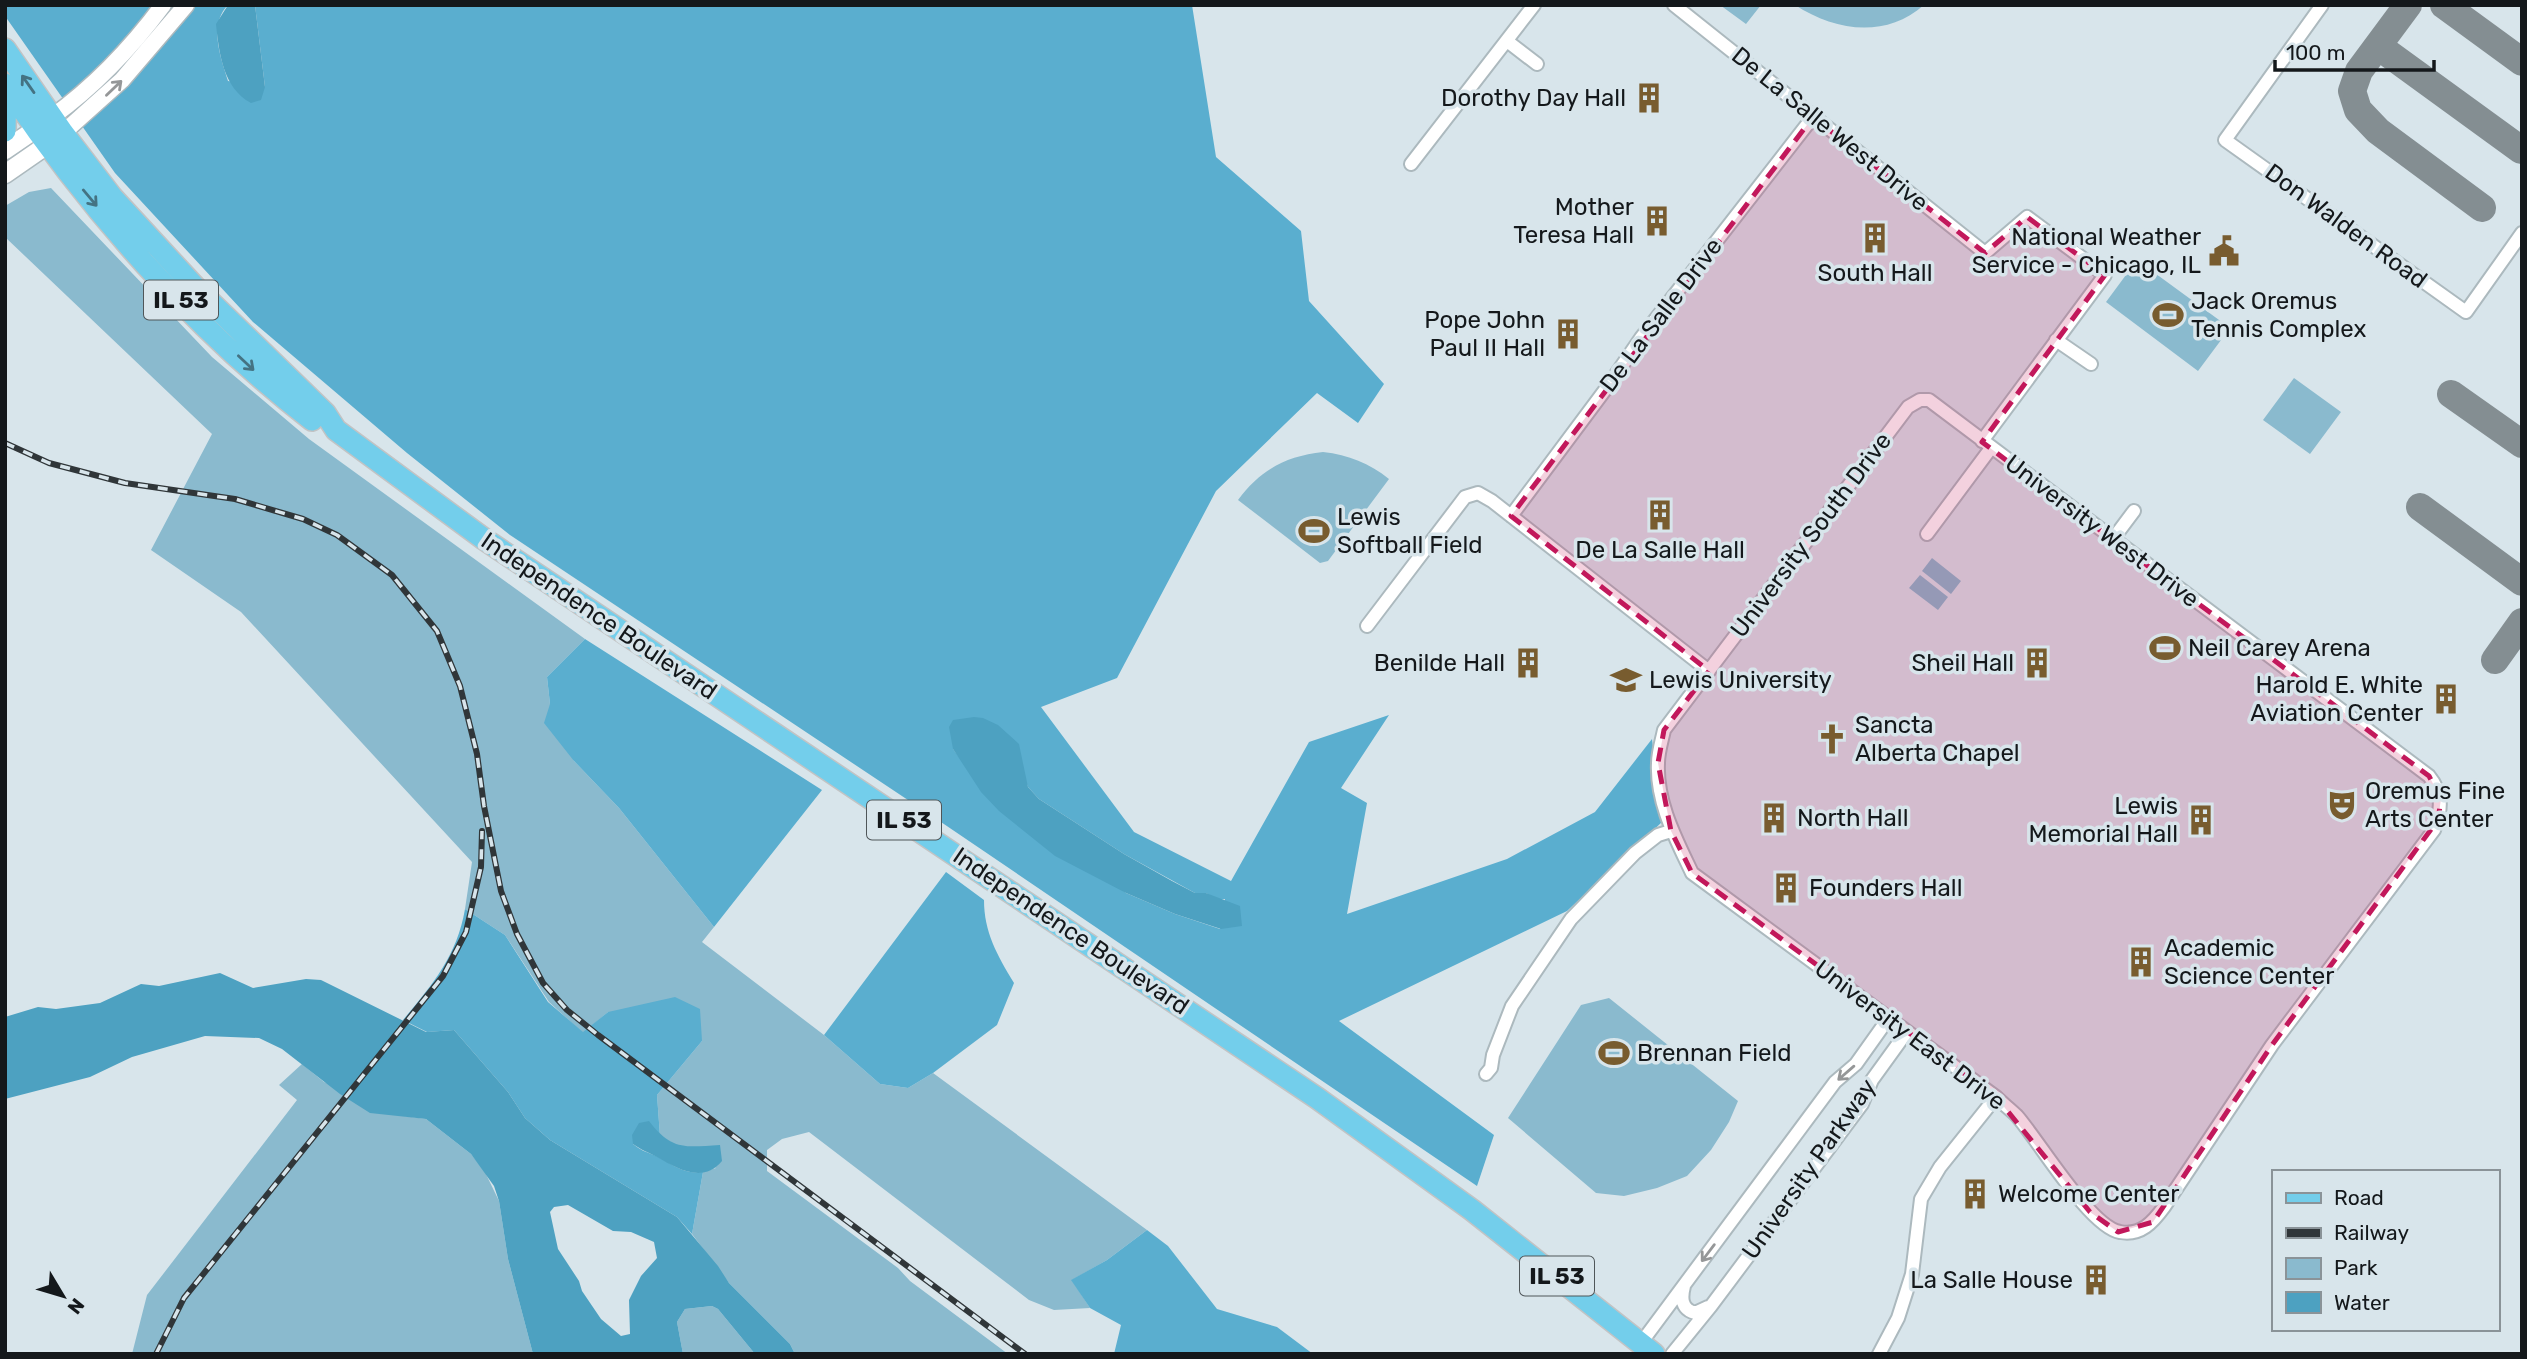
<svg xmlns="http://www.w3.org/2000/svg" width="2527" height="1359" font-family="Rubik,sans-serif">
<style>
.green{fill:#8abace}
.forest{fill:#5aaecf;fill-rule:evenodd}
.water{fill:#4da1c1;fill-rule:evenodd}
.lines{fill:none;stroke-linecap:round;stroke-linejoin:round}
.taxiway{stroke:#848e92;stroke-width:28}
.minor-casing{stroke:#acb9be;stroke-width:16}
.tertiary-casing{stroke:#acb9be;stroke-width:19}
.secondary-casing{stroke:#acb9be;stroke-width:21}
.primary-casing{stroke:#c2c3c4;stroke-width:24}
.minor{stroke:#fff;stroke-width:12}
.tertiary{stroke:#fff;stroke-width:16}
.secondary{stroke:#fff;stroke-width:18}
.primary{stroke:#73ceeb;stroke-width:21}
.rail-casing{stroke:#303639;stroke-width:6}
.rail{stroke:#d8e5eb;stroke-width:3.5;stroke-dasharray:10;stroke-linecap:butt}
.oneway{stroke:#447383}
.oneway2{stroke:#959798}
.marked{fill:#c2185b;fill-opacity:0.2;stroke:#c2185b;stroke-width:5;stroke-dasharray:14 9;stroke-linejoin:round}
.labels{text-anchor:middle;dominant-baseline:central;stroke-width:7;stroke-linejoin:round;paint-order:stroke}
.shield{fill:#d8e5eb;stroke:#4f5659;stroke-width:2}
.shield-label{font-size:23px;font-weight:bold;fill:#14181b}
.poi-label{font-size:24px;fill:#14181b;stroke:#d8e5eb;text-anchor:start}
.street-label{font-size:24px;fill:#14181b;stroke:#d8e5eb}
</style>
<rect width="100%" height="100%" fill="#d8e5eb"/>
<path class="green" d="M1720,5H1761L1746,24Z
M1795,5H1924C1885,39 1835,31 1795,5Z
M51,188L212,357L309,439L585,639L547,677L550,704L574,761L619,808L714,927L702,942L824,1035L880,1084L908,1088L933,1073L1147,1230L1107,1260L1072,1280L1090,1308L1054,1310L1029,1300L809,1132L782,1139L767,1150V1171L898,1268L910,1281L1008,1354H795L790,1344L729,1283L692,1234L703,1172L716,1168L660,1136L657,1095L702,1041L608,1012L583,1033L549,1002L505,935L465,909L472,862L241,612L151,550L212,434L5,237V206L29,192Z
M2137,260L2230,328L2198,371L2106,302Z
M2294,378L2341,412L2310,454L2263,420Z
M1323,452C1349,455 1369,463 1389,479L1328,561L1320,563L1238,500C1260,470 1286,456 1323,452Z
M1932,558L1961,581L1951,594L1922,571Z
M1920,575L1948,597L1938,610L1909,588Z
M1609,998L1738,1101L1729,1122L1711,1150L1687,1176L1657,1188L1624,1196L1596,1193L1508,1118L1581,1005Z
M302,1064L324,1082L404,1116L426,1119L471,1154L484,1170L499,1201L508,1259L533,1354H132L147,1295L297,1100L279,1085Z
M712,1306L718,1309L755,1354H683L677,1322L685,1309Z"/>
<path class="forest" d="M5,5H228C208,25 221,58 228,81L265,87L255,5H1192L1216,157L1301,231L1309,301L1384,384L1358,423L1317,393L1216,491L1117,678L1041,707L1134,832L1231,881L1309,742L1389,715L1341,788L1367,803L1347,914L1507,859L1595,812L1652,739L1662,822L1567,911L1339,1021L1494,1135L1477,1186L938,820L510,535L407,453L253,322L115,173L5,16ZM953,749L1025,779L1028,787L1039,799L1124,854L1195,893H1206L1218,900L1225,899L1220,929L1175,914L1126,893L959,757Z
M585,639L822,790L714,927L619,808L574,761L544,723L550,704L547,677Z
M946,872L984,900C984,932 997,955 1014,983L997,1025L933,1073L908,1088L880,1084L824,1035Z
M465,909L505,935L548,1002L583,1032L608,1012L675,997L700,1009L702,1041L657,1095L660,1136L633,1144C640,1150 646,1152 654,1155C672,1163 682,1175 703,1172L692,1234L677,1217L550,1140L525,1118L508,1092L454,1030L427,1032L403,1020C432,985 457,956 465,909Z
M1147,1230L1168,1246L1217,1309L1277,1327L1313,1354H1114L1121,1325L1090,1308L1071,1280L1107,1260Z"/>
<path class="water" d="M228,5H255L265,87L261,100L251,103C223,88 219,53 216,24Z
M974,717L983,718L998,725L1019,744L1028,787L1039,799L1124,854L1172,881L1195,893H1206L1240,906L1242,926L1221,929L1175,914L1126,893L1055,856L999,811L981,792L953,749L949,727L953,720Z
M220,973L253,988L306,979L321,980L426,1032L454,1030L508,1092L525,1118L550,1140L677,1217L718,1266L729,1283L790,1344L795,1354H755L718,1309L712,1306L685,1309L677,1322L683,1354H533L508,1259L499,1201L494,1186L471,1154L426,1119L370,1113L340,1094L282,1049L259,1038L205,1036L132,1057L90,1077L5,1099V1017L38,1007L56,1009L100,1003L141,984L159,986ZM568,1205L613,1231L631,1232L654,1242L657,1258L641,1276L629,1300L630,1334L621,1336L601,1319L582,1291L579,1281L558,1249L550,1212L554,1207Z
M649,1121C672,1151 685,1147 720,1145L722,1161C703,1184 678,1169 657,1157C648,1152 641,1150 633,1144L632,1135L639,1123Z"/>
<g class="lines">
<path class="taxiway" d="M2408,5L2359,71L2352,91L2358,110L2378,131L2482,208
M2444,5L2522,62
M2378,46L2521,150
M2451,394L2522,444
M2420,507L2522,582
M2495,660L2522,622"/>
<g class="minor-casing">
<path id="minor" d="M1674,5L1985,253L2027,217L2105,275L1982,441
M2322,5L2225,140L2466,312L2522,233
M1507,41L1537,64
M1411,164L1534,5
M2056,340L2091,364
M1920,400H1929L2429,776C2443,793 2442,810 2434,830L2272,1045L2164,1207C2153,1222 2141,1236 2120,1232C2090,1227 2039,1141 2017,1116C2010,1109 2003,1104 1996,1097L1692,873C1676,839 1656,802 1658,763C1658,752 1662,740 1664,730L1908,407Z
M1511,516L1608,386L1641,338L1813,117
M1927,534L1991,448
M2113,539L2134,511
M1367,626L1465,497L1478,493L1492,501L1709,671
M1486,1074L1491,1068L1493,1055L1512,1006L1571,919L1635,853L1658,835L1671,831
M1684,1286C1681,1298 1681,1309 1695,1313L1708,1307
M1641,1343L1835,1082L1856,1064L1888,1019
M1672,1354L1711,1306L1862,1104L1872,1080L1906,1033
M1879,1354L1898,1318L1912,1274L1921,1199L1940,1167L1996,1097"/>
</g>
<g class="tertiary-casing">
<path id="tertiary" d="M52,117C95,86 131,48 163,5
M63,133L122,80L186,5"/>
</g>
<g class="secondary-casing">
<path id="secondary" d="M5,150L46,122
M5,174L57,138"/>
</g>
<g class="primary-casing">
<path id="primary" d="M5,49L63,133L112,197L196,288L325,413L336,430L484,539L1317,1098L1472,1210L1654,1354
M5,84C88,208 194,329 312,420
M5,131L6,85"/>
</g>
<use href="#minor" class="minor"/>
<use href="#tertiary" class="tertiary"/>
<use href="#secondary" class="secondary"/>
<use href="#primary" class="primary"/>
<g class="rail-casing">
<path id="rail" d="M5,443L49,463L125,483L235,499L303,519L337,535L392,575L437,631L460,686L477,754L484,806L501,891L517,934L543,983L567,1010L598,1035L1025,1354
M156,1354L184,1298L443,976L466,932L481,867L482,831"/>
</g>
<use href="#rail" class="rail"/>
</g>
<defs><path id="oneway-shaft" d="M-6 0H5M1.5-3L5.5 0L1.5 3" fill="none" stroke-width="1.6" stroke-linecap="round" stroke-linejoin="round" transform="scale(1.75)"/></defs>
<g class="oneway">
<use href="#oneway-shaft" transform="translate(28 84) rotate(-125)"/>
<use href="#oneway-shaft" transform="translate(90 198) rotate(50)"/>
<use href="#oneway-shaft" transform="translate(246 363) rotate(43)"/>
</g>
<g class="oneway2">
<use href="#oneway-shaft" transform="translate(114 88) rotate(-44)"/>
<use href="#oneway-shaft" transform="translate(1846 1073) rotate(139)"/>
<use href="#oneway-shaft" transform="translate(1708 1253) rotate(127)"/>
</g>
<path class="marked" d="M1813,117L1985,253L2027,217L2105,275L1982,442L2429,776L2441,799L2438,820L2272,1045L2153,1222L2118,1232L2090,1212L1996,1097L1692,873L1671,831L1658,763L1664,730L1709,671L1511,516Z"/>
<defs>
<g id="building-bare" transform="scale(2.415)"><path d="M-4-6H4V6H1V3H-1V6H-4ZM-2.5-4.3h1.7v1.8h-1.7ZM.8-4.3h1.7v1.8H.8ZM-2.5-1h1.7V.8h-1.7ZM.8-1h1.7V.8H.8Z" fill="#785c2f" stroke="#d8e5eb" stroke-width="2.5" paint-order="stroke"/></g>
<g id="civic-bare" transform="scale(2.415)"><path d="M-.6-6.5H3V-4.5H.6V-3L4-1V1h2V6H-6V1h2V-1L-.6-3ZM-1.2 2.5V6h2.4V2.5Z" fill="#785c2f" stroke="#d8e5eb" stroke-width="2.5" paint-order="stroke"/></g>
<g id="stadium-bare" transform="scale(2.415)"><path d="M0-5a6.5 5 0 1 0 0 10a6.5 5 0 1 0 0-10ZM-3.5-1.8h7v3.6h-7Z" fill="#785c2f" stroke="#d8e5eb" stroke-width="2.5" paint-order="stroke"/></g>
<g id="university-bare" transform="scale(2.415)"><path d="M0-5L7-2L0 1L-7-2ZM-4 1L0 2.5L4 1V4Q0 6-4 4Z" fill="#785c2f" stroke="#d8e5eb" stroke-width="2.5" paint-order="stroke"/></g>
<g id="church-bare" transform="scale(2.415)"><path d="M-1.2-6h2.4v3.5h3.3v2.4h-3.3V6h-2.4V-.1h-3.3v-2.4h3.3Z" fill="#785c2f" stroke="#d8e5eb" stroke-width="2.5" paint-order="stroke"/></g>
<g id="theatre-bare" transform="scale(2.415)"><path d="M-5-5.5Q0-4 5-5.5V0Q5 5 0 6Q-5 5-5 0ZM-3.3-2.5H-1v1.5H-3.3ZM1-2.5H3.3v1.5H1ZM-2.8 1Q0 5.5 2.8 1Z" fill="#785c2f" stroke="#d8e5eb" stroke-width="2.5" paint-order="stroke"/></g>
</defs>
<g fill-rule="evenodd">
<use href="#building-bare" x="1649" y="98"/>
<use href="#building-bare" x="1657" y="221"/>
<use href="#building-bare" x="1875" y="238"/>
<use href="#civic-bare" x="2224" y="251"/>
<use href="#stadium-bare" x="2168" y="315"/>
<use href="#building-bare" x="1568" y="334"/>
<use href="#building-bare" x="1660" y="515"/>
<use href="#stadium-bare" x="1314" y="531"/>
<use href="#stadium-bare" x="2165" y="648"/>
<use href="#building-bare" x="1528" y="663"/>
<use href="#building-bare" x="2037" y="663"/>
<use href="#university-bare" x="1626" y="680"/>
<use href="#building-bare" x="2446" y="699"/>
<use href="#church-bare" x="1832" y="739"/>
<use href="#theatre-bare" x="2342" y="805"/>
<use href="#building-bare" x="1774" y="818"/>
<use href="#building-bare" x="2201" y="820"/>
<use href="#building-bare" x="1786" y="888"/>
<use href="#building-bare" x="2141" y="962"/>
<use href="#stadium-bare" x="1614" y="1053"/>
<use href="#building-bare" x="1975" y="1194"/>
<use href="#building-bare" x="2096" y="1280"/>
</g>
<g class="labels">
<g class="shield">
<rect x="144" y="280.5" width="74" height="39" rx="5"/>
<rect x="867" y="800.5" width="74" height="39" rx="5"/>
<rect x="1520" y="1256.5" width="74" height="39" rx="5"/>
</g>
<g class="shield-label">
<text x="181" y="300">IL 53</text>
<text x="904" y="820">IL 53</text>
<text x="1557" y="1276">IL 53</text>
</g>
<g class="poi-label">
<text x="1626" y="98" text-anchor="end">Dorothy Day Hall</text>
<text x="1634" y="207" text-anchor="end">Mother<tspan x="1634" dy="28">Teresa Hall</tspan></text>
<text x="2201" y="237" text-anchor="end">National Weather<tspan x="2201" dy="28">Service - Chicago, IL</tspan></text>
<text x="1875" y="273" text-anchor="middle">South Hall</text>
<text x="2191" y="301">Jack Oremus<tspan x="2191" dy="28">Tennis Complex</tspan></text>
<text x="1545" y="320" text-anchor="end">Pope John<tspan x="1545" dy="28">Paul II Hall</tspan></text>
<text x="1337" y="517">Lewis<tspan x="1337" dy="28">Softball Field</tspan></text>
<text x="1660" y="550" text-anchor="middle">De La Salle Hall</text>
<text x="2188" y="648">Neil Carey Arena</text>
<text x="1505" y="663" text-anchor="end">Benilde Hall</text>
<text x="2014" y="663" text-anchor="end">Sheil Hall</text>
<text x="1649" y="680">Lewis University</text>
<text x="2423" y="685" text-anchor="end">Harold E. White<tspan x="2423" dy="28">Aviation Center</tspan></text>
<text x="1855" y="725">Sancta<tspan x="1855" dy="28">Alberta Chapel</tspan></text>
<text x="2365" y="791">Oremus Fine<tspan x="2365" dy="28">Arts Center</tspan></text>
<text x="2178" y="806" text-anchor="end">Lewis<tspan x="2178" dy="28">Memorial Hall</tspan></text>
<text x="1797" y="818">North Hall</text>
<text x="1809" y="888">Founders Hall</text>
<text x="2164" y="948">Academic<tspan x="2164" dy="28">Science Center</tspan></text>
<text x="1637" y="1053">Brennan Field</text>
<text x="1998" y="1194">Welcome Center</text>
<text x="2073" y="1280" text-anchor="end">La Salle House</text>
</g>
<g class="street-label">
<text transform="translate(1830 129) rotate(39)">De La Salle West Drive</text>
<text transform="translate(2346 226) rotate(36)">Don Walden Road</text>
<text transform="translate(1661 315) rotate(-53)">De La Salle Drive</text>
<text transform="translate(2102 531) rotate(37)">University West Drive</text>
<text transform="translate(1811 535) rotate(-53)">University South Drive</text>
<text transform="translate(599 616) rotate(34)">Independence Boulevard</text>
<text transform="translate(1071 931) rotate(34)">Independence Boulevard</text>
<text transform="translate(1910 1035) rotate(37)">University East Drive</text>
<text transform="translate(1809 1169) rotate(-55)">University Parkway</text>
</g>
</g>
<rect width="2527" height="1359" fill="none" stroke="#14181b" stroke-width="14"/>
<rect x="2272" y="1170" width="228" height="161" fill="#d8e5eb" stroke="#8a9398" stroke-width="2"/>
<rect x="2286" y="1193" width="35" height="10" fill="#73ceeb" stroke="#8a9398" stroke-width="2"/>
<text x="2334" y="1205" font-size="21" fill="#14181b">Road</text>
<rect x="2286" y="1228" width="35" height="10" fill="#303639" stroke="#8a9398" stroke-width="2"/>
<text x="2334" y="1240" font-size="21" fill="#14181b">Railway</text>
<rect x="2286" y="1258" width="35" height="21" fill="#8abace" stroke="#8a9398" stroke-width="2"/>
<text x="2334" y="1275" font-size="21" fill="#14181b">Park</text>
<rect x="2286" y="1292" width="35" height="21" fill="#4da1c1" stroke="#8a9398" stroke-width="2"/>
<text x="2334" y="1310" font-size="21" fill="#14181b">Water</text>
<g transform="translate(63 1296) rotate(128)" stroke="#d8e5eb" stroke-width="5" paint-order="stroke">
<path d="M0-5L12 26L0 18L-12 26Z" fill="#14181b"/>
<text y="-10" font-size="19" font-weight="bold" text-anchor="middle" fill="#14181b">N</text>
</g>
<path d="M2275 60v10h159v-10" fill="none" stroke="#14181b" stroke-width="3.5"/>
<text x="2286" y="60" font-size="21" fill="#14181b" stroke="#d8e5eb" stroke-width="5" paint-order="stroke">100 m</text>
</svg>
